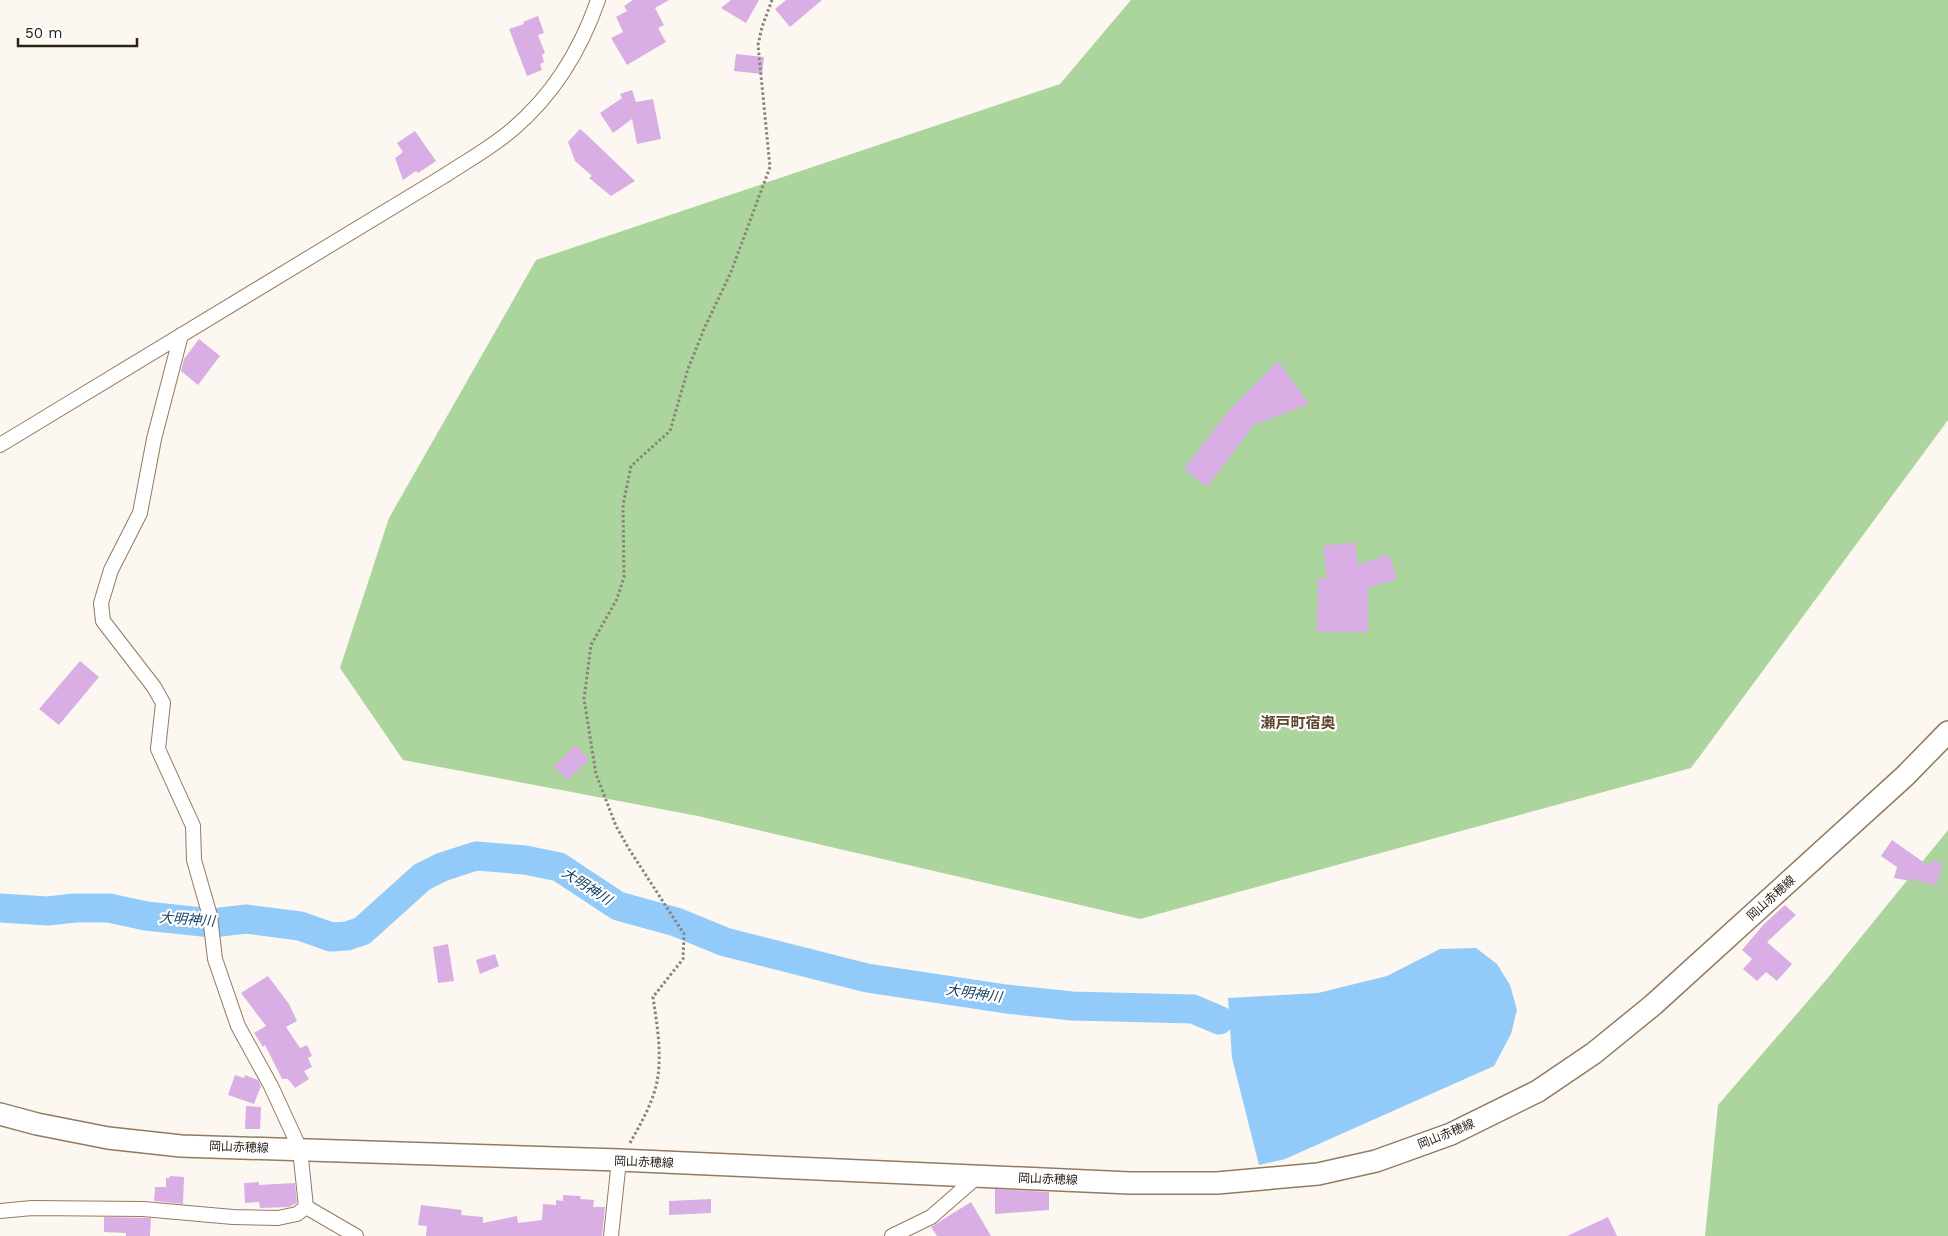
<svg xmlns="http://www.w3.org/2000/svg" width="1948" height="1236" font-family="'Work Sans','Noto Sans JP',sans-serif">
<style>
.forest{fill:#abd59d}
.water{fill:#92cbfa}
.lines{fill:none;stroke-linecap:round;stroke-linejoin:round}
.stream{stroke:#92cbfa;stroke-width:5}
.river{stroke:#92cbfa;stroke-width:29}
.building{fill:#d8aee5}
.minor-casing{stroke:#937a60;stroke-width:16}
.primary-casing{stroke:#937a60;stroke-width:24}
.path{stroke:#8b837b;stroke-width:3;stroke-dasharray:2.5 2.5;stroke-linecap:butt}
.minor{stroke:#fff;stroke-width:14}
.primary{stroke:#fff;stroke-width:21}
.labels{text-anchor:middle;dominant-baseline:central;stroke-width:4.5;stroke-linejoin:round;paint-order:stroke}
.street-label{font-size:12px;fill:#2c2217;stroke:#fff}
.water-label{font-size:14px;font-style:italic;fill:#174160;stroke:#fff}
.quarter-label{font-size:15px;font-weight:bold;fill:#5c462d;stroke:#fff}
</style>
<rect width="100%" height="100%" fill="#fdf7f1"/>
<path class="forest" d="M1131,0H1948V420L1691,768L1140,919L698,816L403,760L340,668L389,518L536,260L1060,84Z
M1948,830V1236H1705L1718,1105L1827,979Z"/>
<path class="water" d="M1476,948L1497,964L1510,985L1517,1010L1511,1034L1494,1066L1285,1159L1259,1165L1232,1058L1228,998L1318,993L1387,976L1440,949Z"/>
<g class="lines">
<path class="stream" d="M1219,1020L1234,1023"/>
<path class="river" d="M0,908L48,911L75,908H109L146,916L212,923L246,919L300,926L331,937L347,936L362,931L422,877L442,867L476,856L525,860L559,867L618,906L676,922L725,942L867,978L1006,999L1072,1006L1193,1009L1219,1020"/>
</g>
<path class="building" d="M633,0H669L655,8L664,25L658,28L666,42L627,65L611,38L623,32L616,17L627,11L624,6Z
M731,0H759L746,23L721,8Z
M786,0H822L790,27L775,9Z
M538,16L544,33L538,35L545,53L542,55L544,62L540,64L542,70L527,76L509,29L524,24L523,22Z
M736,54L764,57L762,74L734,71Z
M632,90L636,102L653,99L661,139L637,144L632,119L613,133L600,113L622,98L620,94Z
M580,129L587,135L635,181L611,196L589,178L592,176L575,161L568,142Z
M415,131L436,161L418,173L416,171L403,180L395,158L403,152L397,143Z
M199,339L220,356L198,385L181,371L184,359Z
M1278,361L1309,404L1254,425L1207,487L1184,469L1230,409Z
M1355,542L1358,565L1389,554L1397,579L1368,588V632H1317L1318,578H1327L1323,546Z
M80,661L99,677L59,725L39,709Z
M576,745L589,760L567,780L554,766Z
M1892,840L1929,866L1931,860L1943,864L1936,886L1911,878L1910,881L1894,878L1897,867L1881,856Z
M1785,905L1796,915L1767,942L1792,964L1777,981L1766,972L1757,981L1743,969L1752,959L1742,950L1764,924Z
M448,944L454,981L438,983L433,947Z
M495,954L499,966L480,974L476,960Z
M268,976L289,1004L297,1021L286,1027L300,1048L307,1045L312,1056L308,1058L312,1067L304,1071L309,1079L295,1088L288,1079H282L265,1045L263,1047L254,1033L266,1026L241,993Z
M235,1075L244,1078L245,1075L258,1080L261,1086L254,1104L228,1095Z
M246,1106L261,1107L260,1129H245Z
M170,1176L184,1177L183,1204L154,1201L155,1187H166V1178H169Z
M259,1182V1185L295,1183L297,1203L289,1207L260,1208L259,1202L245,1203L244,1183Z
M995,1189L1049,1192V1210L995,1214Z
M563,1195L581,1196L580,1199L594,1200L593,1207H605L602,1236H426L427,1226L418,1225L421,1205L462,1210L461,1215L483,1217V1223L517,1216L518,1223L542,1220L543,1204L556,1205V1200L563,1201Z
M711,1199V1213L669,1215V1201Z
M971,1202L991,1236H937L931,1227Z
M104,1217L151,1218L150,1236H126V1233L104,1232Z
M1608,1217L1617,1236H1567Z"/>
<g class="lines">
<g class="minor-casing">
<path id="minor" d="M181,335L154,439L140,513L111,570L101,603L103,621L154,687L163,703L158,749L193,826L194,860L210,916L215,959L238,1026L271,1086L300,1149L306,1207
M0,445L444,176C467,161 492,147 513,129C553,95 581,49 598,0
M306,1207L356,1236
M0,1211L32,1208L143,1209L233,1217L278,1218L297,1214L306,1207
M611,1236L619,1160
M892,1236L931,1217L978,1176"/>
</g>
<g class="primary-casing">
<path id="primary" d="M0,1114L37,1124L108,1138L181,1146L619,1160L1130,1183H1217L1318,1174L1376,1161L1451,1134L1538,1091L1594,1053L1653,1005L1905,776L1948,732"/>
</g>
<path class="path" d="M630,1143C640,1125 651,1106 656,1086C663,1058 657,1025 653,997L683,959L684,934L629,849L616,826L596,774L584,699L591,645L617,599L624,577L623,505L631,466L670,431L688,369L704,329L731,272L770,167L758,45L762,27L772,0"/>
<use href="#minor" class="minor"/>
<use href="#primary" class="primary"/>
</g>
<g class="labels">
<g class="street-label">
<text transform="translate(1771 898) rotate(-42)">岡山赤穂線</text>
<text transform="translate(1446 1134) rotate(-22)">岡山赤穂線</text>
<text transform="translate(239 1147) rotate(2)">岡山赤穂線</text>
<text transform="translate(644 1162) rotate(2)">岡山赤穂線</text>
<text transform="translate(1048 1179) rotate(2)">岡山赤穂線</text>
</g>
<g class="water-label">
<text transform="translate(587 886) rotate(33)">大明神川</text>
<text transform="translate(187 919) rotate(4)">大明神川</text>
<text transform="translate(974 993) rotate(8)">大明神川</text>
</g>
<g class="quarter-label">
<text x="1298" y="723">瀬戸町宿奥</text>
</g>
</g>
<path d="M18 38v8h119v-8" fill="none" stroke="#2c2217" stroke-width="2.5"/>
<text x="25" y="38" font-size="15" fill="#2c2217" stroke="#ffffff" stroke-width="4" paint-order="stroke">50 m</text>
</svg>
